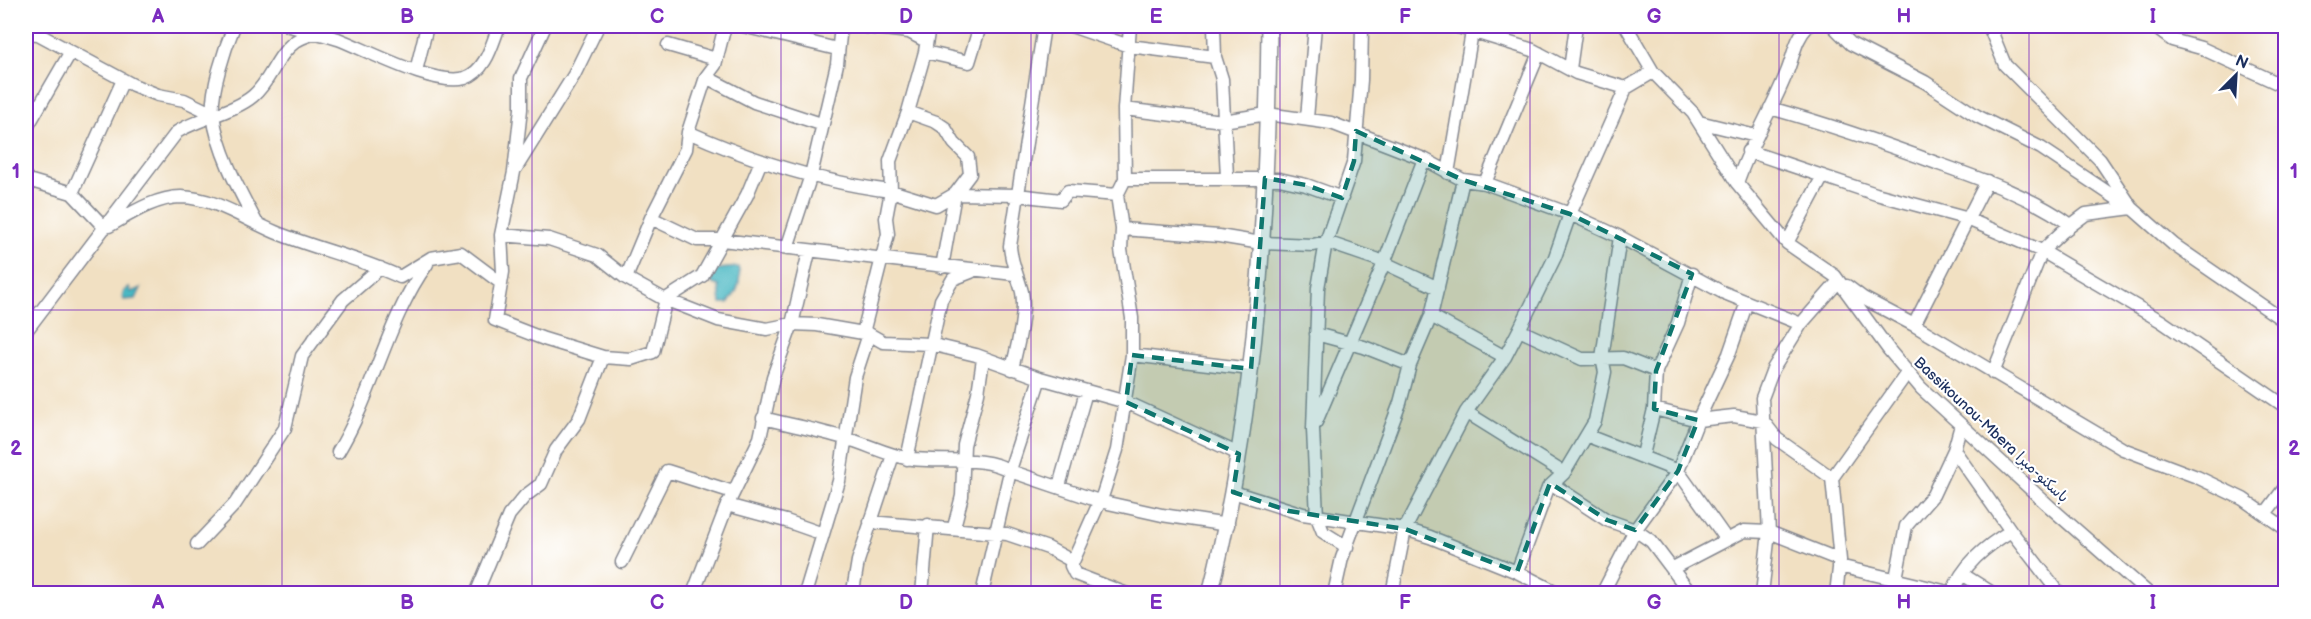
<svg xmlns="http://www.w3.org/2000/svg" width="2311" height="619" font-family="'Balsamiq Sans','Playpen Sans Arabic',sans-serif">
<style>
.water{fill:#4ab8c3;stroke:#327490;stroke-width:1.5}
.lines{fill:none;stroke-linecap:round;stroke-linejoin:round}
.minor-casing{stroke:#868890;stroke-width:15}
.major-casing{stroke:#868890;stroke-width:18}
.minor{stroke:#fff;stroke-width:12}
.major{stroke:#fff;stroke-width:15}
.marked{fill:#0f766e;fill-opacity:0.2;stroke:#0f766e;stroke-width:4.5;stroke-dasharray:12 8;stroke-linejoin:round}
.grid{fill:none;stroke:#7b2cbf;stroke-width:1.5;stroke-opacity:0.55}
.labels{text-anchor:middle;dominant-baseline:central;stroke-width:4.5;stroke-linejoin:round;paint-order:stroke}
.street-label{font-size:15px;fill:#1b2f5e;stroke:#fff}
.neatline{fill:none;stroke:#7b2cbf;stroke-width:2}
.grid-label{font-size:20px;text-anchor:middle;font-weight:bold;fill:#7b2cbf}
</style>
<rect width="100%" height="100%" fill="#fff"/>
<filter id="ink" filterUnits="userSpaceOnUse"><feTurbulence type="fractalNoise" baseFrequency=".0167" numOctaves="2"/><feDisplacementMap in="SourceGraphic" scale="12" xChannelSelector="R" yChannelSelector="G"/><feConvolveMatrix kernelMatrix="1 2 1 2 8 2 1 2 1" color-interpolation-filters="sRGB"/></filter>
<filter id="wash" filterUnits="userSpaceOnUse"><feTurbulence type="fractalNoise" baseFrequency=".008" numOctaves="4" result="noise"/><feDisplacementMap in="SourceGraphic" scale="24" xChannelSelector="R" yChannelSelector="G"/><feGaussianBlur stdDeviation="1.35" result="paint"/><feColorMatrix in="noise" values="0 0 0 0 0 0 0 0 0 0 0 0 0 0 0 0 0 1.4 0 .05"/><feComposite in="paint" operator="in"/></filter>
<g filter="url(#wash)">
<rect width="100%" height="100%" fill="#f1e0c2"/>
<path class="water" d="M738,267C742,280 738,292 728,303H721L719,286L713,284L706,275L709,270Z
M129,287L131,292L141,288L136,299L124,300L122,297L124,291Z"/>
</g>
<g filter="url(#ink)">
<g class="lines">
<g class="minor-casing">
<path id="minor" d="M234,26C225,48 210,92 213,115C218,152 239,190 256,222
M289,26C305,30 322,34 338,39C367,50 435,87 465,78C486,71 492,44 499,26
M545,26L521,78V109L514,172L501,235L503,272L495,320L544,339L603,357
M743,26L837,49
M859,26L909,32L926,41
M929,26L925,52L908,112L890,161L891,191L936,205L955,194L1017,195L1061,200L1068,191L1117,195
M1071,26L1129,46L1215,57
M1214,26L1215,57L1222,79L1227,177
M1455,26L1533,50L1576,73L1626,88L1653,72
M1626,26L1653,72L1693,113L1737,183L1787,243L1835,276L1889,350L1921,388L2049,506L2149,594
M1833,26L1851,44L1925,82L1977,116L2041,148L2128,206
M1989,26L2005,65L2100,160L2132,208L2174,245L2286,322
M2153,26L2172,40L2201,48L2286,87
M26,33L38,34L43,26
M38,34L133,85L158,95L184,100L213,114
M668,45L716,59
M925,52L969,62L980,26
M1570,69L1576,26
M416,71L427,26
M706,77L754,102L821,124
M1770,108C1827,124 1883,143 1939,164C1984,180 2032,197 2071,225
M1124,109L1223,121L1267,114L1331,123L1424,159L1463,180L1485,183L1570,214L1555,257L1519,330L1505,357L1466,412L1405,529L1392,594
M908,112L936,122L945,128L954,143L968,157L970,174L955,194L942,267
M1307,118L1315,26
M1699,122L1756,136
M26,129L70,53
M688,132C753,161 820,182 891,191L886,218L888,234L863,333
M1748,151L1876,194L1965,218L2042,251L2161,321L2286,407
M516,168L574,75L598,26
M1448,173L1472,32L1468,26
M26,177L28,180L72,193L105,228
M1125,179H1279L1306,185L1342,198
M1485,183L1539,53
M1737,183C1750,144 1772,110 1787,72C1794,55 1795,39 1808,26
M72,193L123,80
M651,218L697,240H722L1014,274
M109,226C130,214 156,197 181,197C216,198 244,219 275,232C316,249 360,258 400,277L431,258L461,253L501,283
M1122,229L1219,236L1261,243L1313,245L1326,242L1376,259L1438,288
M501,235L549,239L597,255L626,278L662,298L718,320L767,329L792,324L817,325L869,334L883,342L930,344L976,355L1040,378L1126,402L1239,454
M1620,237L1722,292L1801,324
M1787,243L1823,176
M787,248L811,175L837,64L841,26
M626,278L651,218L686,149L688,132L706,77L715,65L725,26
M1847,286L1863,298L1914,325L2123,449L2197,477L2243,499L2286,529
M1431,316L1505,357
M1914,325L1987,181
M1519,330L1582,359L1623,358L1656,371
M26,331L177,132C199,118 234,112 253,96C271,81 276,55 296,41C306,34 320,34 329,26
M1316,334L1364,347L1410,365
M1132,355L1251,369
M1012,369C1017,348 1026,313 1022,292C1018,276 1011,263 1010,246L1044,26
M1993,373L2042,251L2062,232L2086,214L2132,208
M1654,409L1698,420L1729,354L1747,302
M1466,412L1564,473
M763,418C790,425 818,430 844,438C865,443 884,454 906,458C939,464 983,454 1010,471L1099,501L1162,515L1228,525
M1316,422L1384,263L1424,159
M1588,436L1678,471L1727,540
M1954,450L2011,531L2060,594
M338,452C374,393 387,319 427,264
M1643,455L1654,409L1656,371L1678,323L1692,274
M907,459L941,300L953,279L971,272
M1552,484L1607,520L1635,530L1651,541L1691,594
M1059,486L1086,392
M1233,492L1303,514L1405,529L1430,537L1517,572L1560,594
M727,505L786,521L823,534
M2265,514L2286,486
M870,522L1007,534L1048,548L1072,561
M954,527L962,496L964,445L978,393L983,359
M197,544L235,504L285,428L302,356L343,300L380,268
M1347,547L1323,532L1317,517L1313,429L1318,288L1326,242L1354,161L1361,80L1362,26
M622,562L667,471L733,492
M1839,566L1952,593
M1673,568L1744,531L1769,532L1840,560L1832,478
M1517,572L1548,488L1564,473L1595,421L1605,372L1602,358L1620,237L1570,214L1626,88
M1962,574L1994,594
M476,594L509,515L525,496L541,484L556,450L579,419L603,357L631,359L653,352L666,299L702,276L747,195L761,161
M693,594L726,508L760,438L773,377L792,324L809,252
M805,594L839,481L855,377L869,334
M863,594L853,591L858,561L893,455
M922,594L928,525
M982,594L1011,467L1040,378
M1127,594L1075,574L1071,566L1103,494L1117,450L1132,355V318L1121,250L1122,229L1117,195L1125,179L1124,109L1130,26
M1334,594L1342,558L1400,403L1410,365L1431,316L1463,180
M1602,594L1635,530L1678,471L1698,420L1734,416L1763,421L1777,439L1832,478L1907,373
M1762,594L1769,532L1762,398L1773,369L1801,324L1838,282
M1836,594L1840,560
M1893,594L1906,526L1933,495L1954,450L1961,425
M1952,594C1962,565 1986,546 2011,531"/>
</g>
<g class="major-casing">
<path id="major" d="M1210,594C1257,408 1267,216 1269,26"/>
</g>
<use href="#minor" class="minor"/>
<use href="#major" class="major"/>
</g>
</g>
<path class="marked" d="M1356,131L1463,180L1570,214L1692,274L1656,371L1654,409L1698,420L1678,471L1635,530L1607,520L1550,483L1517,572L1405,529L1289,511L1233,492L1239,454L1126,402L1132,355L1251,369L1265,178L1306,185L1342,198L1354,161Z"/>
<path class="grid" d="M282,26V594M532,26V594M781,26V594M1031,26V594M1280,26V594M1530,26V594M1779,26V594M2029,26V594M26,310H2286"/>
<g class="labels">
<g class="street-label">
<text transform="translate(1991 430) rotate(43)">Bassikounou-Mbera باسكنو-مبرا</text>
</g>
</g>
<rect width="2311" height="619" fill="none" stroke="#fff" stroke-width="66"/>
<g transform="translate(2236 75) rotate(24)" stroke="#ffffff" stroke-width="4.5" paint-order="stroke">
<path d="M0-4.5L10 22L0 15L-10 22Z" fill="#1b2f5e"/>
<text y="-9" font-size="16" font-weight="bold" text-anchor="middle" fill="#1b2f5e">N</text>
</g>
<rect x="33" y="33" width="2245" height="553" class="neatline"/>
<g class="grid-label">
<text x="158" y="23">A</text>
<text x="407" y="23">B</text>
<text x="657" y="23">C</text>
<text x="906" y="23">D</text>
<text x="1156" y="23">E</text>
<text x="1405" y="23">F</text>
<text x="1654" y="23">G</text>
<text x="1904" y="23">H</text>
<text x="2153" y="23">I</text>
<text x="16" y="178">1</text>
<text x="2294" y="178">1</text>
<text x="16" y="455">2</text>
<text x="2294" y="455">2</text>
<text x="158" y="609">A</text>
<text x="407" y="609">B</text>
<text x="657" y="609">C</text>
<text x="906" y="609">D</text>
<text x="1156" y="609">E</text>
<text x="1405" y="609">F</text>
<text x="1654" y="609">G</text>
<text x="1904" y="609">H</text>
<text x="2153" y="609">I</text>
</g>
</svg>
